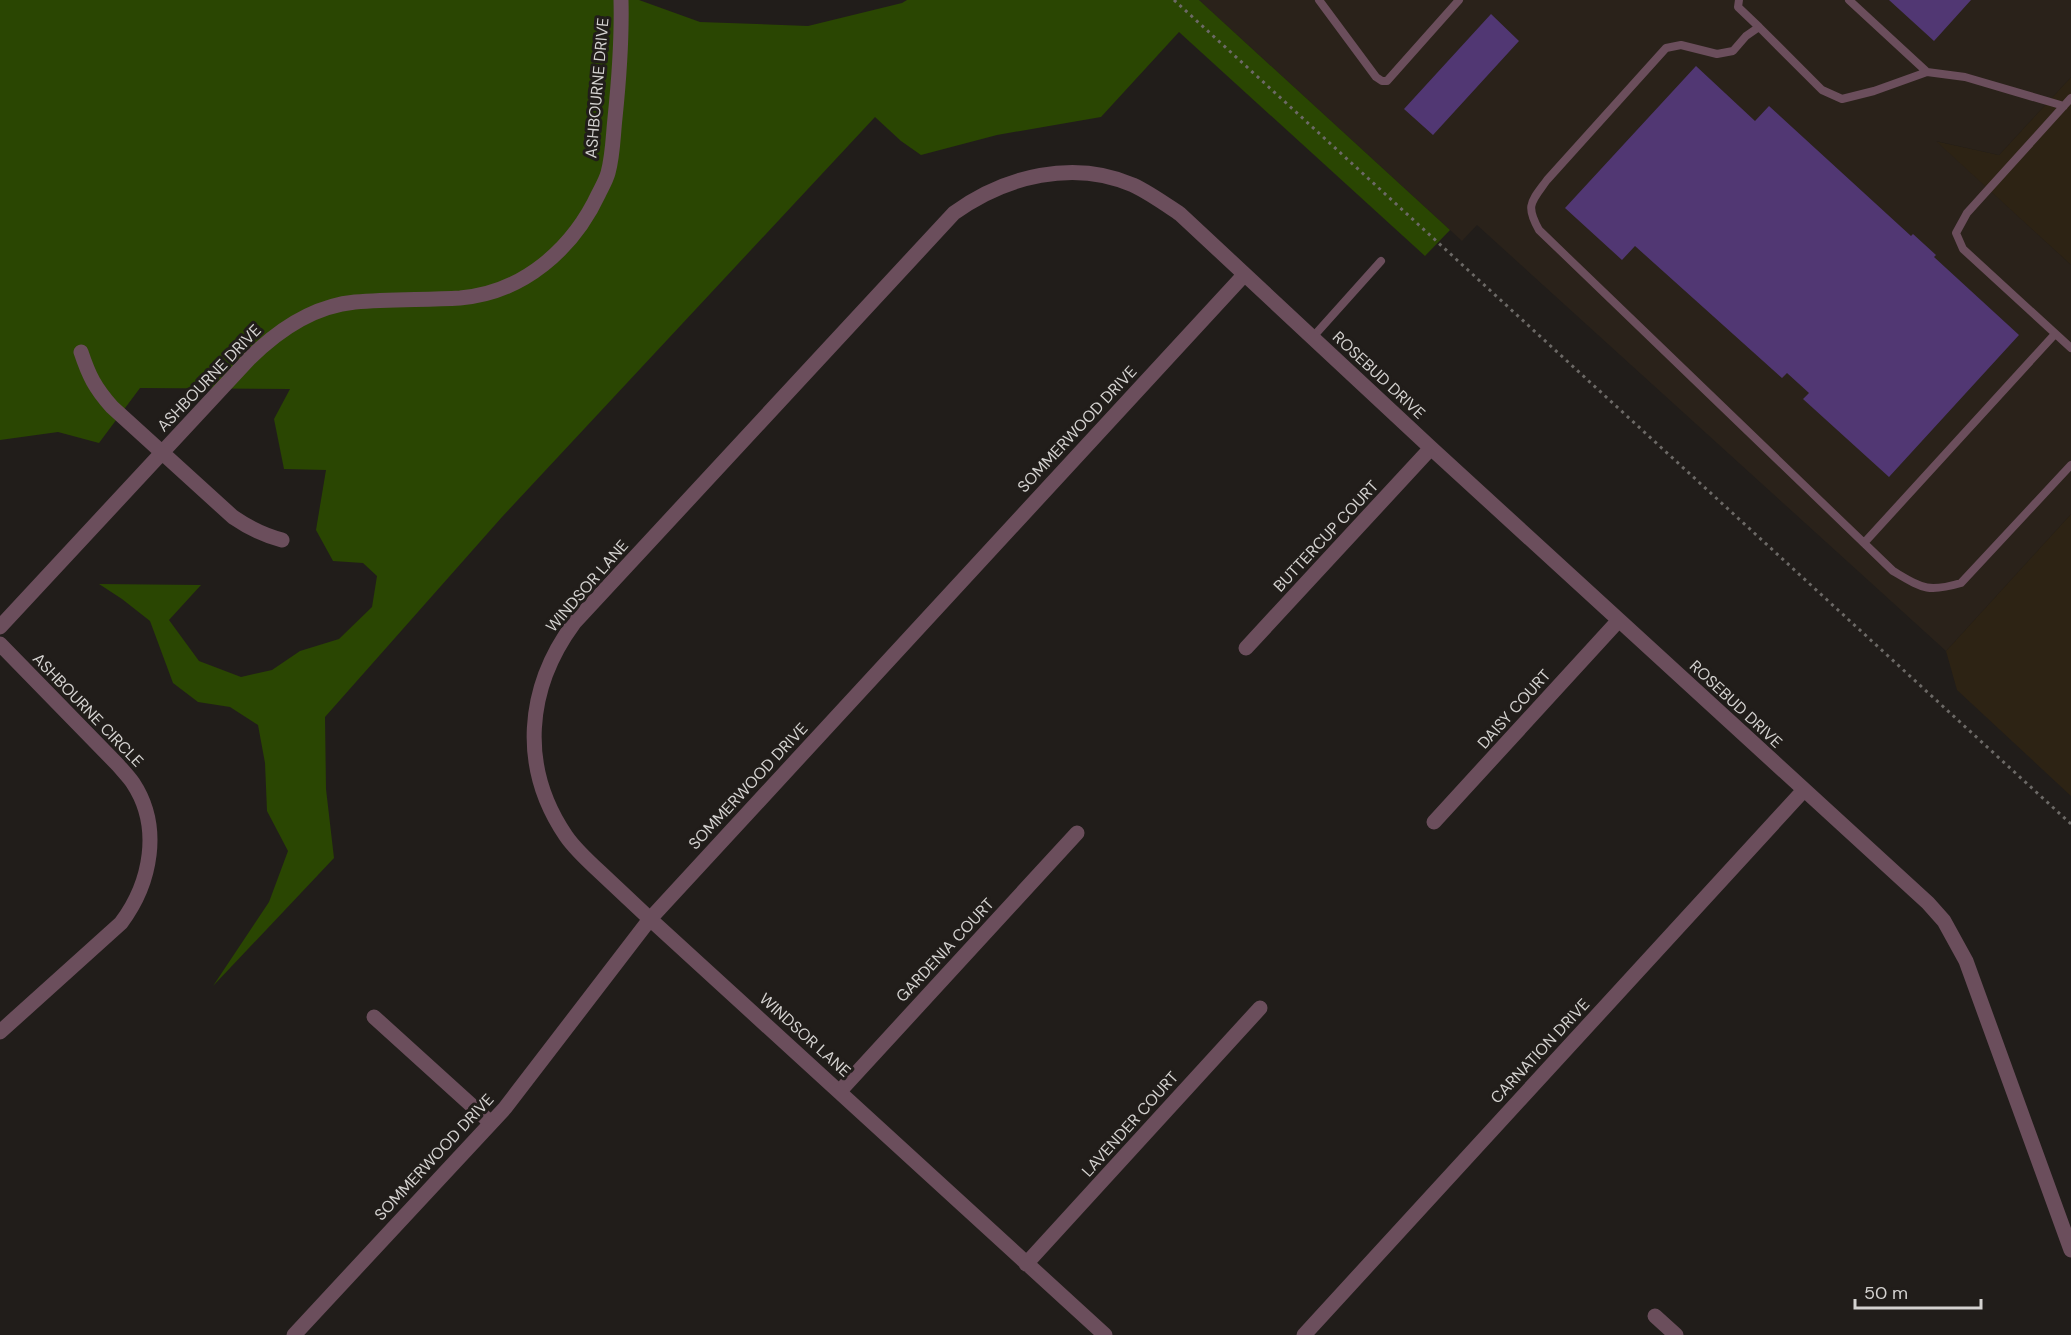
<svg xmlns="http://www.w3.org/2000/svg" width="2071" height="1335" font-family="'DM Sans',sans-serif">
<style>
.commercial{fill:#2d2314}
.built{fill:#2a221a}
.green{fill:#2a4602}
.building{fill:#513773}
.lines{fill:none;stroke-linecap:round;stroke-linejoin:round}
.path{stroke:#6c6966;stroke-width:3;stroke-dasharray:3 4.5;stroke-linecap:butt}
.service{stroke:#6b4e5c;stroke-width:8}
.minor{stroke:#6b4e5c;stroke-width:15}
.labels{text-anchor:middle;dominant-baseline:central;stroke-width:6;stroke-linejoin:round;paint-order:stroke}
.street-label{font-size:16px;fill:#d4d2d0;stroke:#211d1a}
</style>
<rect width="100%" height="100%" fill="#211d1a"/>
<path class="commercial" d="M2071,77V265L1935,141L1999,155Z
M2071,514V796L1957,690L1946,651Z"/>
<path class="built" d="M1199,0H2071V77L1999,155L1936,141L2071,265V514L1946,651L1477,225L1462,241Z"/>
<path class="green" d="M0,0H639L700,22L808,26L902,3L907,0H1199L1450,230L1425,256L1179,32L1101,117L997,135L921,155L901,141L875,117L502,517L325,717L326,789L334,858L213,986L269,902L288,851L267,811L265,763L258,725L230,707L198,702L173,683L150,621L122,599L99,584L201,585L169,620L199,661L241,677L272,670L300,651L339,639L372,607L377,576L363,563L333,561L316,530L326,470L284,469L274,419L290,389L140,388L99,443L58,432L0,440Z"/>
<path class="building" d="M1889,0H1971L1934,41Z
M1491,14L1519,41L1433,135L1404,109Z
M1696,66L1755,121L1769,106L1911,236L1913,234L1936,255L1934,257L2019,335L1889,477L1803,399L1809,393L1787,373L1782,378L1635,246L1622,260L1565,208Z"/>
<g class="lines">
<path class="path" d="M1174,0L2071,824"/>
<path class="service" d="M1319,0L1376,77L1382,81H1387L1459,0
M1739,0L1738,7L1759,27L1746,36L1733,51L1717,54L1681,45L1666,48L1547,180C1531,202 1525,205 1539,230L1893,571C1922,588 1927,593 1961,583L2071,465
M1849,0L1927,72L1965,77L2064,106
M1759,27L1822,90L1842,99L1874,91L1927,72
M2071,98L1967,213L1956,233L1963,249L2071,348
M1312,338L1381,261
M1864,543L2055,334"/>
<path class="minor" d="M81,352C89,376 95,388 112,407L233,517C249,528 263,535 282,540
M0,627L249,359C278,330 314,306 355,302C390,299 425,300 460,298C523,293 573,249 599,193C602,187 606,180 608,173C613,155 613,136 615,118C619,79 622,39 621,0
M0,644L118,765C123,771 129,777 133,783C162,827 151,883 121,923L0,1032
M1246,648L1431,448
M1434,822L1619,620
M374,1017L491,1123
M840,1091L1077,833
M1026,1264L1260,1008
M1655,1316L1676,1335
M294,1335L505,1108L650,919L1244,275
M1105,1335L650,919C633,903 617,888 600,872C588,861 575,849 566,836C519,767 526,688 574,623L954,213C1005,176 1074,159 1133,185C1150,193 1165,204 1180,214L1431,448L1928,903L1944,921L1966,961L2071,1250
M1304,1335L1803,791"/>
</g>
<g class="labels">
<g class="street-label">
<text transform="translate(597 88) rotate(-85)">ASHBOURNE DRIVE</text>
<text transform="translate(1379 375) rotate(43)">ROSEBUD DRIVE</text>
<text transform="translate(209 378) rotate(-46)">ASHBOURNE DRIVE</text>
<text transform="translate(1077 429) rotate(-47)">SOMMERWOOD DRIVE</text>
<text transform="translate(1326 536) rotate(-47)">BUTTERCUP COURT</text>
<text transform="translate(587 586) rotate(-49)">WINDSOR LANE</text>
<text transform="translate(1736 704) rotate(43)">ROSEBUD DRIVE</text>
<text transform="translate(1514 709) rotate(-48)">DAISY COURT</text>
<text transform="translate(88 710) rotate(46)">ASHBOURNE CIRCLE</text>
<text transform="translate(748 786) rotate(-47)">SOMMERWOOD DRIVE</text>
<text transform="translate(945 950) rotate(-47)">GARDENIA COURT</text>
<text transform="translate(805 1035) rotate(42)">WINDSOR LANE</text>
<text transform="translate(1540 1051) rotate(-47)">CARNATION DRIVE</text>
<text transform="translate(1130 1124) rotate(-48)">LAVENDER COURT</text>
<text transform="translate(434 1157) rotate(-47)">SOMMERWOOD DRIVE</text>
</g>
</g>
<path d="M1855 1299v9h126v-9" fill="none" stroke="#d4d2d0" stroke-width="3"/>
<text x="1864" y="1299" font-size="18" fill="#d4d2d0" stroke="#211d1a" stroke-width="4.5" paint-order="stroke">50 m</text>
</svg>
